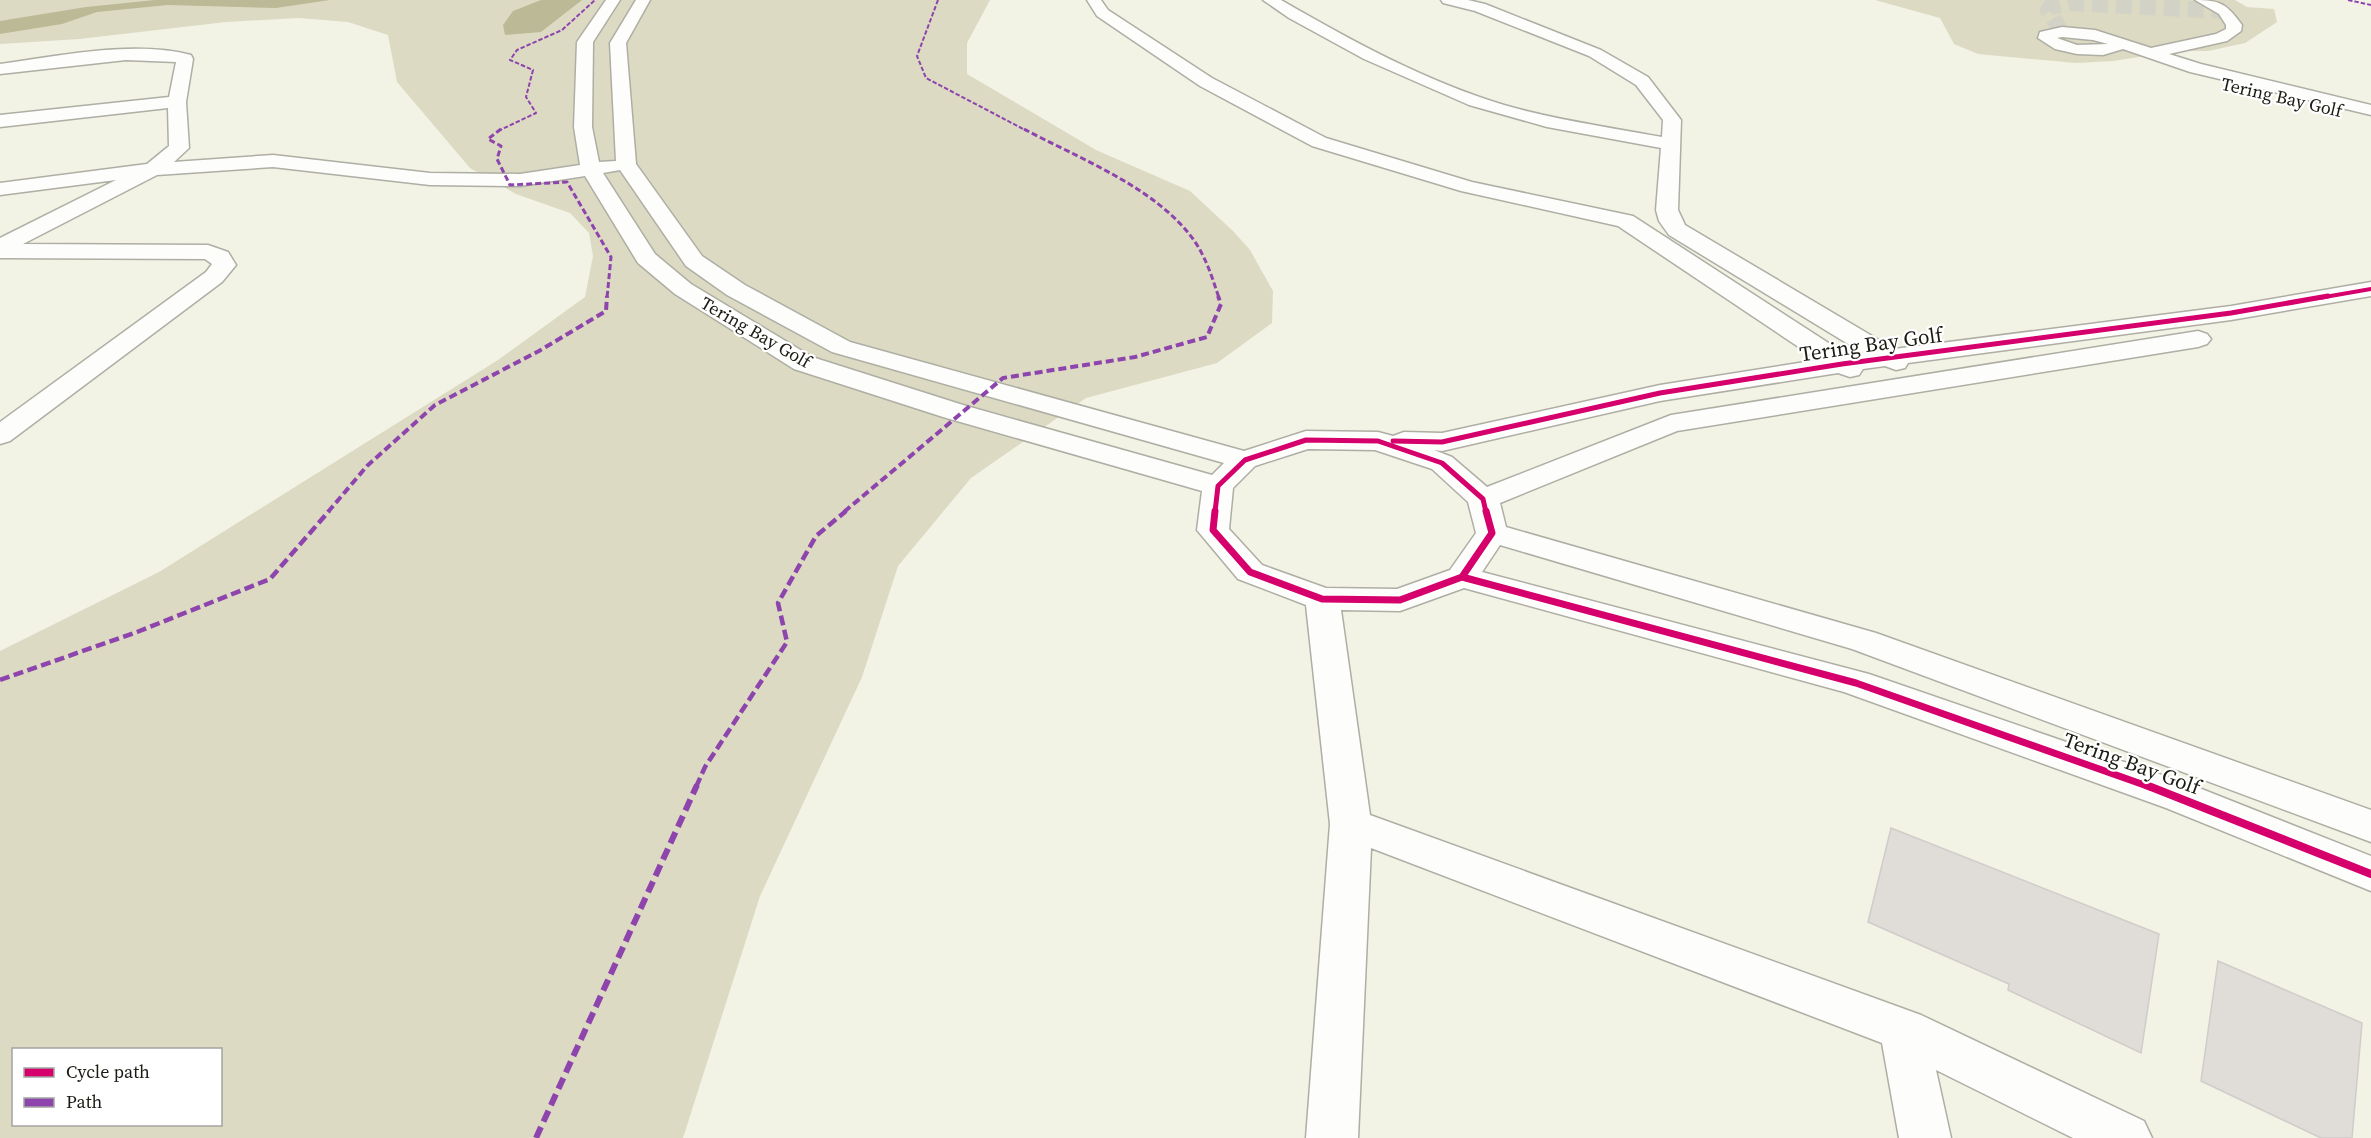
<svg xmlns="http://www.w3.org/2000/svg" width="2371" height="1138" font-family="'Source Serif 4',serif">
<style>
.green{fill:#dcdac3;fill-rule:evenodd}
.water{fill:#bcb997}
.building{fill:#e0dcd8;stroke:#d0ccc9;stroke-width:1.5}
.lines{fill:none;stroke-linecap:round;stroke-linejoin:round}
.minor-tunnel{stroke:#d2d2c6;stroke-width:16;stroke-dasharray:16 8;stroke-linecap:butt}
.minor-casing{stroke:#aeaea4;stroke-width:3}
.minor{fill:#fdfdfb;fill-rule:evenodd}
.quiet-far4{stroke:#8e44ad;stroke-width:2;stroke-dasharray:4.5 2;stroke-linecap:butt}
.quiet-far3{stroke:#8e44ad;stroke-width:3;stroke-dasharray:6 3;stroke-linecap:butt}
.quiet-far2{stroke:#8e44ad;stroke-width:4;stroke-dasharray:8 4;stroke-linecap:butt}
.quiet-far1{stroke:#8e44ad;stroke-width:4.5;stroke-dasharray:10 4.5;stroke-linecap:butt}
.quiet{stroke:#8e44ad;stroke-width:6;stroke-dasharray:12 6;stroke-linecap:butt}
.cycleway-far3-casing{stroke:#fff;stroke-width:6}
.cycleway-far2-casing{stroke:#fff;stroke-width:8}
.cycleway-far1-casing{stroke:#fff;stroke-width:10}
.cycleway-casing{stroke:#fff;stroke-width:12}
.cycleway-far3{stroke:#d6006c;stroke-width:4}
.cycleway-far2{stroke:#d6006c;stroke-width:5}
.cycleway-far1{stroke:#d6006c;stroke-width:7}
.cycleway{stroke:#d6006c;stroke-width:8}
.labels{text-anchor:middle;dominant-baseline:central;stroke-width:4.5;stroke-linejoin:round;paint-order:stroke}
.far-street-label{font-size:18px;fill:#1c1b13;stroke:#fff}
.street-label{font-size:21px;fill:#1c1b13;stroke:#fff}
</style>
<rect width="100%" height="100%" fill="#f2f2e5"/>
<path class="green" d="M0,0H990L967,43V74L1096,150L1190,191L1233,231L1250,250L1273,291L1272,323L1217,363L1086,398L971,478L898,566L862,677L760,896L683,1138H0V651L159,572L498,360L585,297L593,256L589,233L570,213L516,194L470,168L397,82L388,35L348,22L299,18L226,22L79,39L0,44ZM14,1050H220V1124H14Z
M1875,0H2235L2247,7L2274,9L2277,22L2245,43L2208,51H2176L2113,61L2076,63L1978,54L1954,44L1940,18Z"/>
<path class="water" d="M155,0H330L276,8L168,5L97,12L62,24L0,34V21L86,7Z
M541,0H582L541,32L505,35L503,25L513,11Z"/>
<path class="building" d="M1891,828L2159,934L2141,1053L2008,990L2009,984L1868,922Z
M2218,961L2362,1023L2352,1138H2321L2201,1081Z"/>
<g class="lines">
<path class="minor-tunnel" d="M2062,32L2048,10L2050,7L2071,3L2224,11"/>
<g class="minor-casing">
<path id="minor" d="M606,0H620L593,42L592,127L599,162L616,161L610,43L636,0H650L626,43L636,164L702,256L745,285L850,342L1244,451L1306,431L1378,432L1393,436L1404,432L1442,433L1660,385L1818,360L1618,226L1461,191L1312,146L1200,86L1097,16L1087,0H1101L1108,10L1212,78L1326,138L1472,182L1633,216L1847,355L1863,353L1669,235L1659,221L1656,210L1661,148L1547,127L1469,105L1364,59L1289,18L1263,0H1281C1352,41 1425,81 1504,105C1556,120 1609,127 1662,137L1663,120L1636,85L1589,56L1475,11L1443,3L1441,0H1468L1485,4L1601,50L1648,77L1681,120L1678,210L1685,225L1894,349L2231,306L2371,282V296L2231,320L1908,363L1905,368L1896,370L1885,366L1863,369L1859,375L1850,377L1838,373L1660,401L1442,451L1434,450L1452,457L1487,487L1671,415L2198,331L2207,334L2211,339L2207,344L2198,347L1677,431L1500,503L1506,527L1876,633L2371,810V842L1852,649L1500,545L1482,572L1869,674L2194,786L2371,856V891L2166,808L1844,692L1464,588L1400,611L1341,610L1370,815L1921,1015L2144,1121L2152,1138H2073L1936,1070L1951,1138H1899L1882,1043L1371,848L1358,1138H1306L1330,824L1306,605L1238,579L1197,530L1202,491L943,417L794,369L675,294L638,263L585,176L520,186L430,185L273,167L157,175L23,244L208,245L228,252L236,265L222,282L10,441L0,444V422L206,272L212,264L205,259L0,258V238L116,180L0,195V183L147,164L169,146L168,108L0,127V115L169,97L176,62L126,60L0,74V64C59,56 134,40 191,55L193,59L186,102L189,148L174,162L273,155L430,173L520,174L580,165L574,127L577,42ZM620,170L686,266L727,295L832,352L1224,463L1212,475L963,405L812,357L691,284L655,254L603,173ZM1308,449L1375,450L1432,469L1468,502L1476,533L1450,570L1397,589L1326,588L1262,565L1229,529L1233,488L1255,466Z
M2195,0C2220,0 2227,4 2242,25L2241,31L2227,41L2169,54L2201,64L2371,105V115L2190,72L2123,49L2103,55L2077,54L2055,49L2038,38L2040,32L2062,27L2095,30L2151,48L2216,34L2226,29V25L2219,14ZM2062,37L2093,40L2108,44L2077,45L2057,38Z"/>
</g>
<use href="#minor" class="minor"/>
<path class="quiet-far4" d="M938,0L917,56L926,78L1027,131
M2348,0L2371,5
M498,131L536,113L526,97L533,70L510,60L517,50L562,30L595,0"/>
<path class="quiet-far3" d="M501,129L488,139L501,146L497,159L510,185L567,182L611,257L607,298
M1024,129C1080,159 1155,187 1193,239C1206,257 1212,277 1219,298"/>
<path class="quiet-far2" d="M328,512L367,466L435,405L539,351L606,311L607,296
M844,512L1003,378L1135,357L1207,337L1221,304L1218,296"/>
<path class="quiet-far1" d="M0,680L137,632L270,579L329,511
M696,787L705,767L787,642L778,603L816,536L846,511"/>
<path class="quiet" d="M536,1138L697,785"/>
<g class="cycleway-far3-casing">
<path id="cycleway-far3" d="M2319,298L2371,289"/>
</g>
<g class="cycleway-far2-casing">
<path id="cycleway-far2" d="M1393,441L1442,442L1660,393L1842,364L2231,313L2328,296
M1215,512L1218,486L1245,460L1306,440L1378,441L1442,463L1483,499L1486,512"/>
</g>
<g class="cycleway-far1-casing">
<path id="cycleway-far1" d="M1215,511L1213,530L1250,572L1322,599L1400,600L1462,577
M1462,577L1856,683L2150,787
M1462,577L1492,533L1486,511"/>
</g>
<g class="cycleway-casing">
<path id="cycleway" d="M2146,785L2371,874"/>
</g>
<use href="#cycleway-far3" class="cycleway-far3"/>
<use href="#cycleway-far2" class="cycleway-far2"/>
<use href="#cycleway-far1" class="cycleway-far1"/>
<use href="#cycleway" class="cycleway"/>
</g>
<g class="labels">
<g class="far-street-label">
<text transform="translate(2282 97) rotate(13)">Tering Bay Golf</text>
<text transform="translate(756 332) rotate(30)">Tering Bay Golf</text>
</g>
<g class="street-label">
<text transform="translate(1871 344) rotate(-8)">Tering Bay Golf</text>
<text transform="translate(2132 763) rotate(20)">Tering Bay Golf</text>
</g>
</g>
<rect x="12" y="1048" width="210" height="78" fill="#ffffff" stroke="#a4a4a1" stroke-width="1.5"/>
<rect x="24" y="1068" width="30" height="9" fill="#d6006c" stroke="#a4a4a1" stroke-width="1.5"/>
<text x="66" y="1078" font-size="18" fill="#1c1b13">Cycle path</text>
<rect x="24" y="1098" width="30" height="9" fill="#8e44ad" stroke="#a4a4a1" stroke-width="1.5"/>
<text x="66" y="1108" font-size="18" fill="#1c1b13">Path</text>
</svg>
